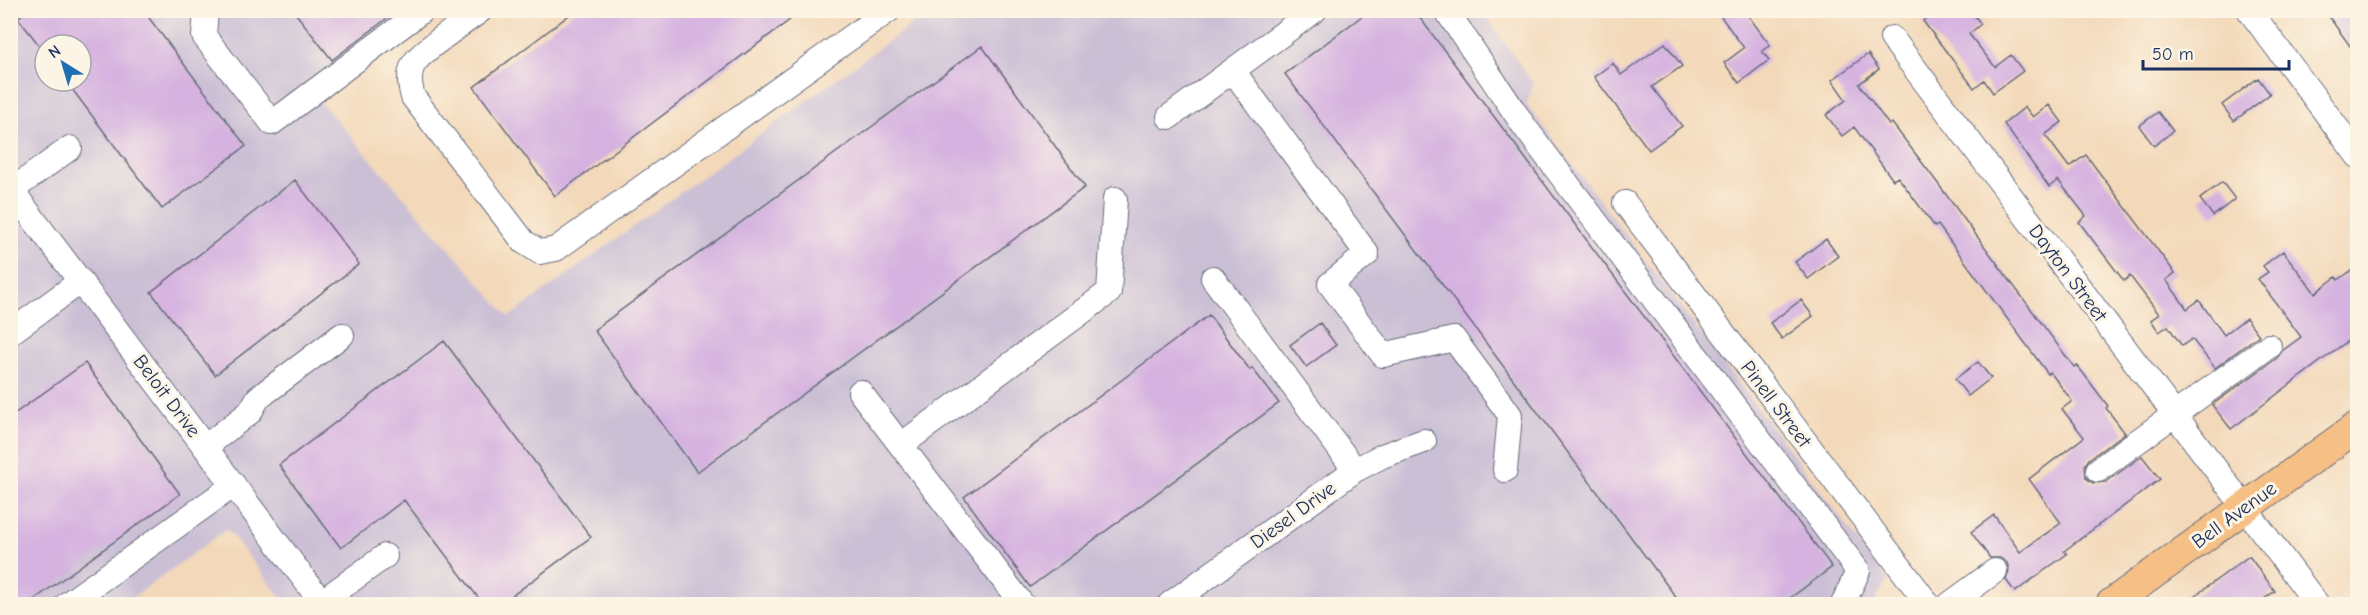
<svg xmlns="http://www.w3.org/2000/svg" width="2368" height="615" font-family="'Comic Neue',sans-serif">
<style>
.industrial{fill:#cbbfd5;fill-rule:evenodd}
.building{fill:#d5b2e0}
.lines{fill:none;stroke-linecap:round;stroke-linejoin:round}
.minor-casing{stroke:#676a7e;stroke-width:26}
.major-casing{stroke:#676a7e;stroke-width:32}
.minor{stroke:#fff;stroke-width:24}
.major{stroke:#f5bf86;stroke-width:30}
.labels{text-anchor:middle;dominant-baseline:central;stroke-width:6;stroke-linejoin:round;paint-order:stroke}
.street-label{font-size:20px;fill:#1b2f5e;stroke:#fcf5e5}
</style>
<rect width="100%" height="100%" fill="#fcf5e5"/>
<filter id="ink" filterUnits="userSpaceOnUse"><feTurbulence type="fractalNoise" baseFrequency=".0167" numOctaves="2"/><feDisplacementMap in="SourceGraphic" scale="12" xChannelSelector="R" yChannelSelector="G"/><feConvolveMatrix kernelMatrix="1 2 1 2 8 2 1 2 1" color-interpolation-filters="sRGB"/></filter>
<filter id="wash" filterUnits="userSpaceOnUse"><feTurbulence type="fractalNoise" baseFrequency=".008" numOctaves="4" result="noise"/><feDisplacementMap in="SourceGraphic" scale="24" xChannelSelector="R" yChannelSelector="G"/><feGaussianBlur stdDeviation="1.35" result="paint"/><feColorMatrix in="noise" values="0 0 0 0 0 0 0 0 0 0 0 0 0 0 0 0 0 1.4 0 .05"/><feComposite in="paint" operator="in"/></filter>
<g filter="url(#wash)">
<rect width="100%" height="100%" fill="#f3d9ba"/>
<path class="industrial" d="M10,11H439L319,100L509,317L930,11H1482L1533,83L1527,105L1888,580L1875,600L1878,604H286L227,529L124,604H11ZM45,45H81V81H45Z"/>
<g id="blocks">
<path class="building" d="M27,10H143L246,146L162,209L66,81H81V45H39L18,18Z
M293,10H398L332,60Z
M576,10H803L555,196L474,87Z
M1370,10H1414L1832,567L1782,604H1681L1285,74Z
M1716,10H1744L1770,45L1762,51L1769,60L1739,83L1724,63L1744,48Z
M1936,10H1970L1981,24L1969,34L1995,67L2011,55L2023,71L1993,93L1984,80L1974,88L1923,21Z
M2324,10H2358V57Z
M1665,43L1682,66L1652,87L1682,126L1649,150L1594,77L1613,63L1621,75Z
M982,46L1085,187L697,472L594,330Z
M1868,54L1879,69L1859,84L1889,125L1892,123L1930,173L2074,367L2077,365L2108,406L2106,408L2125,433L2089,459L2085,465L2086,478L2093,483L2106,482L2142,456L2160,479L2064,551L2067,554L2015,592L2006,580L2009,570L2007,563L2000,558H1990L1971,532L1994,515L2020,552L2061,523L2029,479L2084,437L2062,409L2072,401L2050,372L2048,374L1938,225L1935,227L1898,177L1893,180L1854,127L1842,136L1826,115L1846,100L1832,80Z
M2258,78L2270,94L2234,121L2222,105Z
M2049,105L2062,122L2045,135L2069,167L2086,155L2175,273L2166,280L2187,309L2199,300L2224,335L2246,318L2259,335L2215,368L2192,339L2182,346L2168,326L2159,332L2151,320L2159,314L2130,276L2124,281L2079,222L2086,216L2058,180L2049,187L2004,124L2025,107L2033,117Z
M2158,112L2173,131L2154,146L2139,126Z
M295,180L359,264L215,375L151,292Z
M2222,182L2235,199L2213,216L2200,199Z
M1826,239L1838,256L1808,279L1795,262Z
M2283,251L2315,293L2336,277L2338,280L2358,266V333L2231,429L2212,405L2277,358L2282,351L2301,337L2258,279L2268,272L2263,266Z
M1801,300L1813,316L1782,339L1770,323Z
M1209,315L1250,370L1252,368L1279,403L1030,587L964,497Z
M1320,323L1336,345L1306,367L1290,345Z
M444,341L591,537L501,604H483L404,500L341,548L279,465Z
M1978,362L1991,378L1968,396L1955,379Z
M85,363L180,494L28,604H10V417Z
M2249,556L2275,591L2257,604H2184Z"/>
</g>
</g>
<g filter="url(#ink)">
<use href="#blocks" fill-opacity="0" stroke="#676a7e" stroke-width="1.5"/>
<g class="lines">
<g class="minor-casing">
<path id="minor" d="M206,10L204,36L272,123L423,10
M481,10C466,22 421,50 413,65C408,76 410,86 413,97L524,242L540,252L556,249L889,10
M1446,10L1524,126L1858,571L1843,604
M2249,10L2358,156
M1892,38L2317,604
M1234,72L1367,254L1330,284L1383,355L1454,339L1510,415L1505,470
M1169,117L1315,10
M10,188L323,604
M12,190L70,148
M1625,203L1928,604
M1213,278L1355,470
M10,333L81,281
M860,392L1022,604
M901,445L1109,292L1115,199
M205,447L250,412L258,398L342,335
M2098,470L2269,346
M321,602L385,556
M67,604L234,485
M1170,604L1355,470L1382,456L1424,441
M1950,604L1995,571"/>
</g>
<g class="major-casing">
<path id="major" d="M2111,604L2358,426"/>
</g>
<use href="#minor" class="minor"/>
<use href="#major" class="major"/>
</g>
</g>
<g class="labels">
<g class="street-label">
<text transform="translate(2068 273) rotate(53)">Dayton Street</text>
<text transform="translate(167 396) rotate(53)">Beloit Drive</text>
<text transform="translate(1776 404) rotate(53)">Pinell Street</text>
<text transform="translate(1293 515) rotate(-36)">Diesel Drive</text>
<text transform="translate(2234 515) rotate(-36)">Bell Avenue</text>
</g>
</g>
<rect width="2368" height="615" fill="none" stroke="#fcf5e5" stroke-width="36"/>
<g transform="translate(63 63) rotate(323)"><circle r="28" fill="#fcf5e5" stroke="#a2a6af" stroke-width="1.5"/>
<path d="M0-4.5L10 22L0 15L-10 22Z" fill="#1f6fb2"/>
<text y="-9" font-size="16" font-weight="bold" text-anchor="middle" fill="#1b2f5e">N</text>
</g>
<path d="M2143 60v9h146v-9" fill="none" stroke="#1b2f5e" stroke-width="3"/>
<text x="2152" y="60" font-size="18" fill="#1b2f5e" stroke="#fcf5e5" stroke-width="4.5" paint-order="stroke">50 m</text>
</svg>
